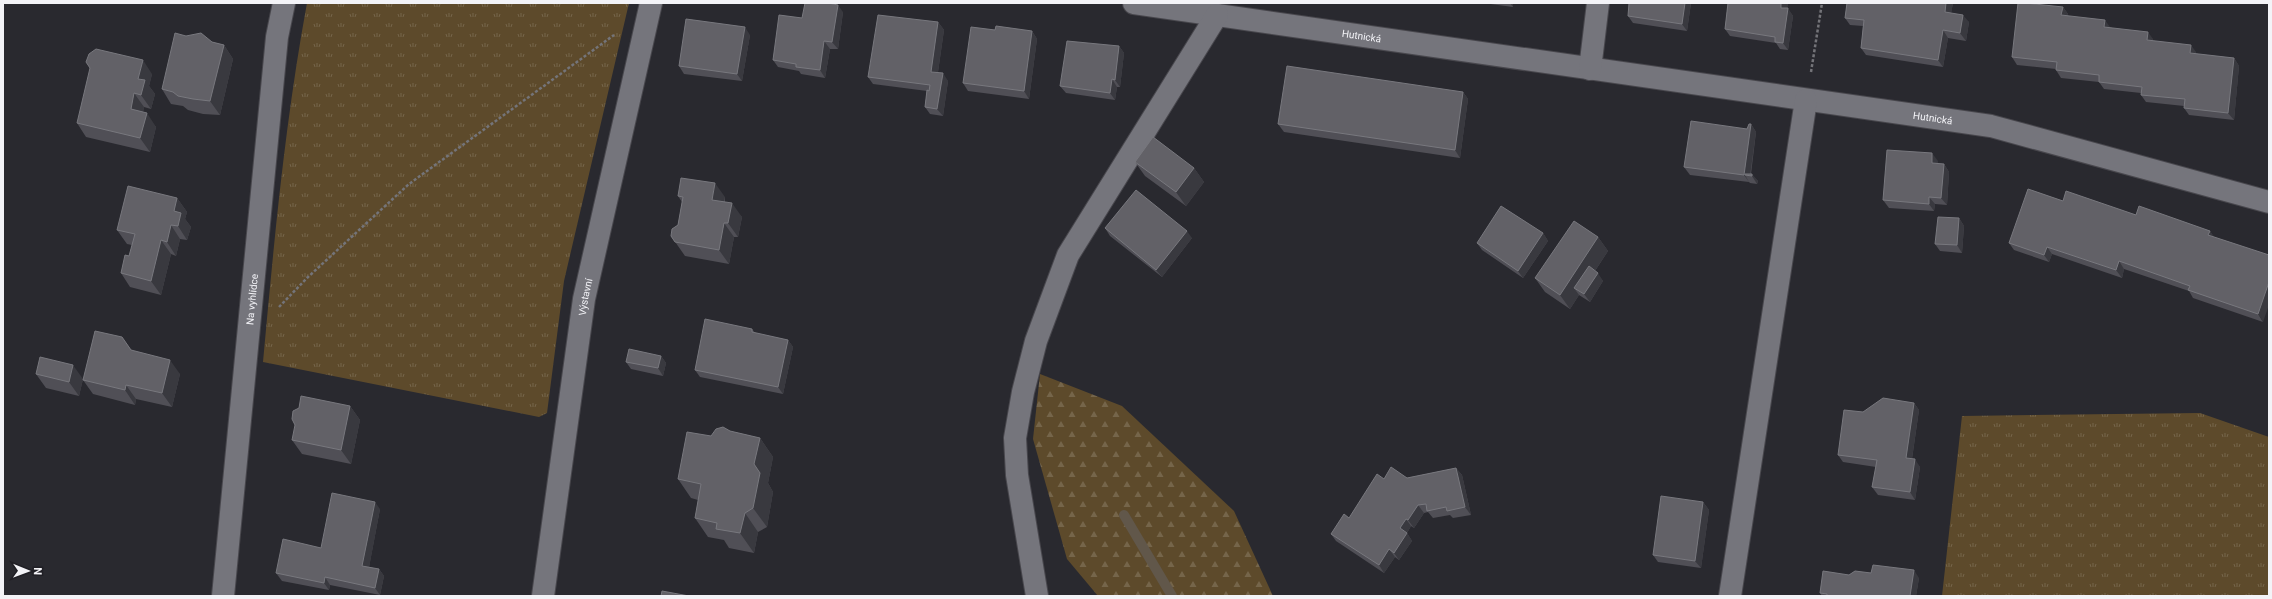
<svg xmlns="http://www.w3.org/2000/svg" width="2272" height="599" font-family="Roboto,sans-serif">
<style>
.grass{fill:url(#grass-tufts)}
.forest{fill:url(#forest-firs)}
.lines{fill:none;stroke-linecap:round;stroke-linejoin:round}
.stream{stroke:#61574a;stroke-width:10}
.minor-casing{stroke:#48474d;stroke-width:24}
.path{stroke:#747479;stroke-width:2.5;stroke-dasharray:3 2;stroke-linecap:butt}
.minor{stroke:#75757c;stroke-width:22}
.wall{fill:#504f56}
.shaded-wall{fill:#39393f}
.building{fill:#626167;stroke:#78787e}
.labels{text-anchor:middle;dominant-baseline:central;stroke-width:4;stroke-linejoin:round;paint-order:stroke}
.street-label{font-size:10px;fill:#f3f3f7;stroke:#201f25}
</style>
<defs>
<pattern id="grass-tufts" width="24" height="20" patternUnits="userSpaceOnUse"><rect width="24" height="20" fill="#5d4a2b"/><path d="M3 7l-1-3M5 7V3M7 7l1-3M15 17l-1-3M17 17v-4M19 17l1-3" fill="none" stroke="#75654a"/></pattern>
<pattern id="forest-firs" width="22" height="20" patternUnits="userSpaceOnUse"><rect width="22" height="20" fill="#5d4a2b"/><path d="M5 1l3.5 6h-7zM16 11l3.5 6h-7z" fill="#75654a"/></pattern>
</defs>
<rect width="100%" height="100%" fill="#29292f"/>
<path class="grass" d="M307,3H629L564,281L547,413L539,417L263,362C274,242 285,122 307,3Z
M2200,413L2269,437V596H1942L1962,416Z"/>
<path class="forest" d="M1040,374L1122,406L1234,511L1273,596H1098L1067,559L1033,439Z"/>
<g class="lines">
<path class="stream" d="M1124,515L1172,596"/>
<g class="minor-casing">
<g id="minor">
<path id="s1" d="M1134,3L1991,126L2269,202"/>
<path d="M1590,69L1598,3"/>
<path id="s2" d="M223,596L277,37L284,3"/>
<path id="s3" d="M543,596L584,299L651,3"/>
<path d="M1037,596L1017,475L1015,438L1023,392L1036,341L1068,255L1217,15"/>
<path d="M1730,596L1806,100"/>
</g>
</g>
<path class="path" d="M1811,72L1822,3
M279,307L307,278L409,184L614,35"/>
<use href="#minor" class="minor"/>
</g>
<path class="wall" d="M1483,3H1513V7Z
M1691,3L1687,31L1633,23L1628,16Z
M1728,3H1788L1787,8L1793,16L1788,50L1780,49L1776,43L1730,36L1725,29Z
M1847,3H1953L1951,13L1969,22L1966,41L1948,38L1943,67L1866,55L1861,48L1863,26L1850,25L1845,18Z
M2063,7L2068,14V16L2153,39V41L2196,52V54L2234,58L2239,66L2234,120L2189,115L2184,108V106L2146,102L2141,95V93L2104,89L2099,82L2061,78L2056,70V69L2017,65L2012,57Z
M843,12L838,49H830L825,78L801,74L799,71L778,67L773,60L802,18Z
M938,22L944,30L938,72L948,81L943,116L930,114L925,107L927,91L873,84L868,77Z
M995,30L1032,31L1037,39L1029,99L968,91L963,83Z
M750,35L742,81L684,74L679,66Z
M212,42L224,45L233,59L220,115L203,114L188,110L183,106L171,104L162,89Z
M1119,46L1124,53L1120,87H1117L1115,100L1066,93L1060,86Z
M152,74L149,86L155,94L151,109L144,107L143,112L156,127L150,152L86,137L77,123Z
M1463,92L1468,99L1460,158L1284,132L1278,124Z
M1751,124L1756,132L1751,174L1758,181L1757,184L1750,183L1749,182L1690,175L1684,167L1747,129Z
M1938,161L1937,164H1944L1949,172L1947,205L1935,204L1934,211L1889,208L1883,200Z
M1135,162L1194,168L1204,182L1186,206L1145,176Z
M678,196L725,197V202L742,217L738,237H734L729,264L685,256L671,236L678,225L682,202Z
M177,198L187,212L185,219L191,227L187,240L180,239L176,256L171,254L161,295L130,287L121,273L129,256L132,245L127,244L117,230Z
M2063,201L2136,215L2210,231L2263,322L2193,298L2189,291L2124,269L2122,278L2052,254L2049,262L2014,250L2009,243Z
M1959,218L1964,226L1962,253L1940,251L1935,244Z
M1105,228L1192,238L1162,277L1110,236Z
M1543,233L1548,241L1523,278L1482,250L1477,243Z
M1598,237L1608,251L1595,271L1603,281L1590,302L1579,295L1570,309L1545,292L1535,278Z
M752,329L755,333L788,340L793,347L783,394L700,377L695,370Z
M122,337L131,350L180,374L172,407L136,399L135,405L93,394L83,380Z
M661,356L666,363L663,376L631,369L626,362Z
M36,374L83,379L79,396L46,388Z
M1914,403L1919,410L1912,459L1920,467L1915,500L1878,495L1872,487L1876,467L1843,462L1838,455L1863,412Z
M350,406L360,420L351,464L302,454L292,440Z
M730,431L760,438L773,457L768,483L773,492L767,527L758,532L754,553L729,548L724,540L708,537L695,518L698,500L691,498L678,479L711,436Z
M1456,468L1462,475L1471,515L1453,518L1450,515L1433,518L1428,512L1424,513L1414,528L1411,526L1407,533L1412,541L1399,560L1395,557L1384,573L1336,541L1331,534L1349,518L1384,479L1407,478Z
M1703,502L1709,510L1701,568L1658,562L1653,555Z
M380,509L369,567L379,569L384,576L380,595L330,585L329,590L282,581L276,573L321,548Z
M1871,573L1919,578L1916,596H1822L1820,593L1849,575Z"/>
<path class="shaded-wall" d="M1510,3H1513V7Z
M1685,3H1691L1687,31L1682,24Z
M1781,3H1788L1786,15L1781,8Z
M1946,3H1953L1950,20L1945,12Z
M838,5L843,12L838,49L832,42Z
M2063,7L2068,14L2067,23L2061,15Z
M1788,8L1793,16L1788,50L1783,43Z
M1963,15L1969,22L1966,41L1960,33Z
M2105,20L2110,27V35L2104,27Z
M938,22L944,30L937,79L931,72Z
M745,27L750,35L742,81L737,74Z
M1943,30L1948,38L1943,67L1938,60Z
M1032,31L1037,39L1029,99L1024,91Z
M2148,32L2153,39L2152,47L2147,40Z
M824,41L830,49L825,78L820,70Z
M224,45L233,59L220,115L210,101Z
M2191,45L2196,52L2195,61L2190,53Z
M1119,46L1124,53L1120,87L1115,80Z
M2234,58L2239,66L2234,120L2228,113Z
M143,60L152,74L149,86L155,94L151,109L141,95L138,79Z
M943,73L948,81L943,116L937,109Z
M1112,79L1117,87L1115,100L1110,93Z
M1463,92L1468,99L1460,158L1455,150Z
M134,93L144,107L141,123L131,109Z
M147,113L156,127L150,152L140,138Z
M1751,124L1756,132L1750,176L1745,175L1749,182L1744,175Z
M1932,153L1938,161L1937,171L1932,163Z
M1944,164L1949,172L1947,205L1941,198Z
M1194,168L1204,182L1186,206L1176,192Z
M1752,174L1758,181L1757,184L1752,176Z
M715,183L725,197L722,214L712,200Z
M1929,197L1935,204L1934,211L1929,204Z
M177,198L187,212L185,219L191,227L187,240L178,226L174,211Z
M732,203L742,217L738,237L728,223Z
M1959,218L1964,226L1962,253L1957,245Z
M724,223L734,237L729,264L719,250Z
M171,225L180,239L176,256L167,242Z
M1187,231L1192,238L1162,277L1156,270Z
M2210,231L2215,238L2208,235Z
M1543,233L1548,241L1523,278L1518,271Z
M1598,237L1608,251L1581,292L1574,288L1579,295L1570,309L1560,295Z
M161,240L171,254L161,295L151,281Z
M2047,247L2052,254L2049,262L2044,255Z
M2119,261L2124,269L2122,278L2116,270Z
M1598,273L1603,281L1590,302L1584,294Z
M2269,282V305L2263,322L2258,314Z
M788,340L793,347L783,394L778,387Z
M661,356L666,363L663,376L658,368Z
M170,360L180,374L172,407L162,393Z
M73,365L83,379L79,396L69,382Z
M126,385L136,399L135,405L125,390Z
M1914,403L1919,410L1911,465L1906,458Z
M350,406L360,420L351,464L341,450Z
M760,438L773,457L768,483L773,492L767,527L753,508L754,464Z
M1915,459L1920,467L1915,500L1910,492Z
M1456,468L1462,475L1471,515L1465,507Z
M375,502L380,509L368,573L362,566Z
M1703,502L1709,510L1701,568L1695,561Z
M1418,505L1424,513L1414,528L1408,520Z
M745,513L758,532L754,553L740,533Z
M1406,519L1411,526L1405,536L1400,528Z
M1407,533L1412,541L1399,560L1394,553Z
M1389,549L1395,557L1384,573L1379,565Z
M379,569L384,576L380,595L375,588Z
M1914,570L1919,578L1916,596H1910Z
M325,577L330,585L329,590L324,583Z"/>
<path class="building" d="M805,3H828L838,5L832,42L824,41L820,70L796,67V64L773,60L779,15L802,18Z
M1629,3H1685L1682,24L1628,16Z
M1728,3H1781V8H1788L1783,43L1775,42V37L1725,29Z
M1847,3H1946L1945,12L1963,15L1960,33L1943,30L1938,60L1861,48L1864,20L1845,18Z
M2018,3H2025L2063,7L2061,15L2105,20L2104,27L2148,32L2147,40L2191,45L2190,53L2234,58L2228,113L2184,108L2185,99L2141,95L2142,87L2099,82V75L2056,70L2057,62L2012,57Z
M878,15L938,22L931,72L943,73L937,109L925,107L927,90L929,91L930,85L868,77Z
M686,19L745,27L737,74L679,66Z
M996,26L1032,31L1024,91L963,83L971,27L995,30Z
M175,33L186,36L201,33L212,42L224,45L210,101L193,99L178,96L173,92L162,89Z
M1067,41L1119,46L1115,80L1112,79L1110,93L1060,86Z
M96,49L143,60L138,79L145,80L141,95L134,93L131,109L147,113L140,138L77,123L90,68L86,62L89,54Z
M1287,66L1463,92L1455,150L1278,124Z
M1691,121L1747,129L1749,124H1751L1744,175L1684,167Z
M1153,137L1194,168L1176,192L1135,162Z
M1887,150L1932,153V163L1944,164L1941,198L1929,197V204L1883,200Z
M1745,174H1752V176L1745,175Z
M681,178L715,183L712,200L732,203L728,223H724L719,250L675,242L671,236L672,229L678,225L683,197L678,196Z
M128,186L177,198L174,211L181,213L178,226L171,225L167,242L161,240L151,281L121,273L125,255L129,256L135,234L117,230Z
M2028,189L2063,201L2066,191L2136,215L2139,206L2210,231L2208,235L2269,255V282L2258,314L2188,290L2190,286L2119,261L2116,270L2047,247L2044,255L2009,243Z
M1136,190L1187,231L1156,270L1105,228Z
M1501,206L1543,233L1518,271L1477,243Z
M1938,217L1959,218L1957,245L1935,244Z
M1574,221L1598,237L1560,295L1535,278Z
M1589,266L1598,273L1584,294L1574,288Z
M705,319L752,329V332L788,340L778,387L695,370Z
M95,331L122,337L131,350L170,360L162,393L126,385L125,390L83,380Z
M629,349L661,356L658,368L626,362Z
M40,357L73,365L69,382L36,374Z
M301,396L350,406L341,450L292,440L295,425L292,419L293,411L299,408Z
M1883,398L1914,403L1906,458L1915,459L1910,492L1872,487L1877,460L1838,455L1844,410L1863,412Z
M723,427L730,431L760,438L754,464L760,473L753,508L745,513L740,533L716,529L717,523L695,518L701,484L678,479L687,432L711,436L716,429Z
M1391,467L1407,478L1456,468L1465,507L1447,511L1446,507L1427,511L1426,504L1418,505L1408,520L1406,519L1400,528L1407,533L1394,553L1389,549L1379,565L1331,534L1344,514L1349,518L1377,474L1384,479Z
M332,493L375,502L362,566L379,569L375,588L325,577L324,583L276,573L283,539L321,548Z
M1661,496L1703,502L1695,561L1653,555Z
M1873,565L1914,570L1910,596H1827V594L1820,593L1823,571L1849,575L1855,571L1871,573Z
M662,591L689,596H661Z"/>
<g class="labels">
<g class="street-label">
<text stroke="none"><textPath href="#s1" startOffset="230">Hutnická</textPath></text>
<text stroke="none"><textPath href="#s1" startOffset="807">Hutnická</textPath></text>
<text stroke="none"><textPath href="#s3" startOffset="302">Výstavní</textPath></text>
<text stroke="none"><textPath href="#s2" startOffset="298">Na vyhlídce</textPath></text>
</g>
</g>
<rect width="2272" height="599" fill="none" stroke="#f3f3f7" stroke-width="8"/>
<g transform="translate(28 571) rotate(91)" stroke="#201f25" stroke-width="3" paint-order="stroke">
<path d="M0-3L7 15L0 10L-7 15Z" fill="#f3f3f7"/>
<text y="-6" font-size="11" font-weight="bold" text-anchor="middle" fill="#f3f3f7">N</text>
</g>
</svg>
